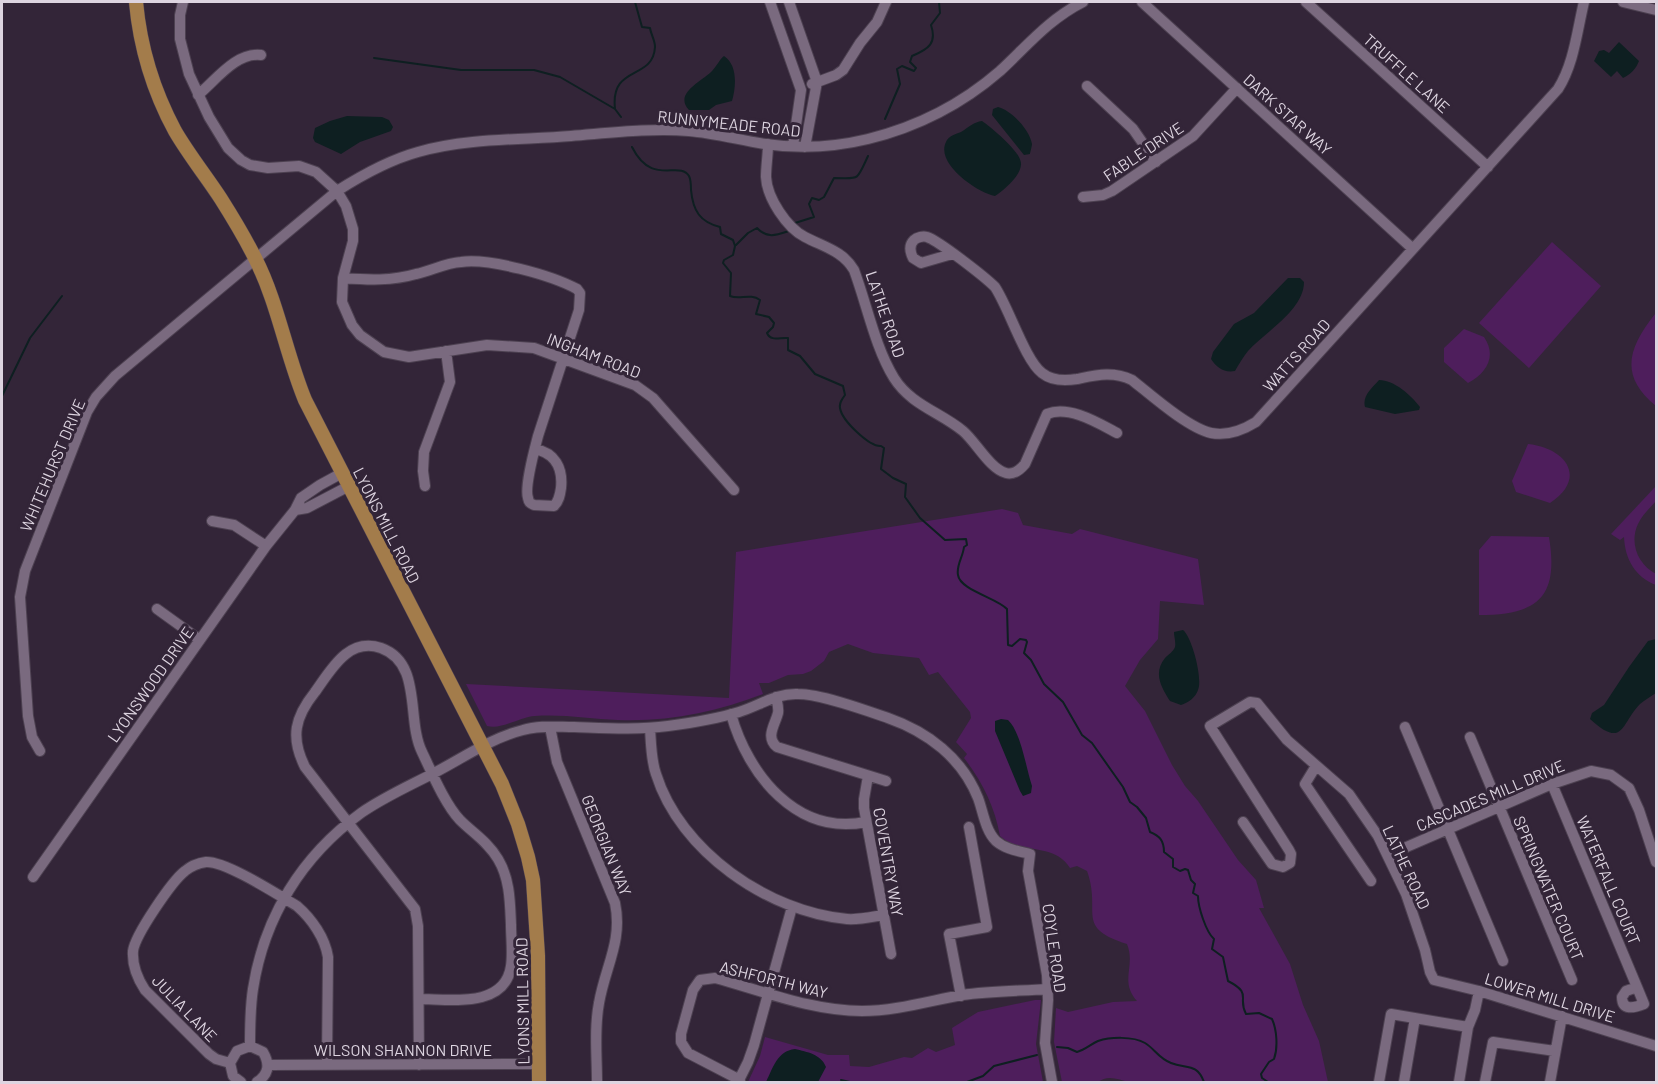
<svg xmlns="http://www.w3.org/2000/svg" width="1658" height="1084" font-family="Barlow,sans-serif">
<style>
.green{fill:#4e1e5c}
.water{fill:#0e1f21}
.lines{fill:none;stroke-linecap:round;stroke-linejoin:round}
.stream{stroke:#0e1f21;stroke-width:2}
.minor-casing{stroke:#4d4151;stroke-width:12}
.major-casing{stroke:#4d4151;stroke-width:15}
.minor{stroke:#7a6a7f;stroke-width:10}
.major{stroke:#a37c4b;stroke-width:14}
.labels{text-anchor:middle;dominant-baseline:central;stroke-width:6;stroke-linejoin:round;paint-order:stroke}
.street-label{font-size:16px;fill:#ddd4e0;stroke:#332538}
</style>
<rect width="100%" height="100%" fill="#332538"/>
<path class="green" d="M1552,242L1601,286L1529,368L1479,323Z
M1655,314L1656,316V406C1619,376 1628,348 1655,314Z
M1464,329L1484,337C1497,356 1487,373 1468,383L1444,362V348Z
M1528,444C1566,448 1588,478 1550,503L1516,492L1512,481Z
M1656,486V501C1650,508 1642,515 1638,524C1629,543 1638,565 1656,574V585C1635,577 1625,559 1624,537L1620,540L1611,534Z
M1002,509L1018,513L1023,525L1072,534L1080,529L1198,559L1204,605L1160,601L1158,639L1140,660L1125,686L1145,711L1172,765L1185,786L1198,801L1238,860L1256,880L1264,908H1259L1290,964L1303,1005L1319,1041L1328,1082H1130C1119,1080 1108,1074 1098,1082H1062L1054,1042L1056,1008L1068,1012L1113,1002L1137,1001C1119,981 1136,966 1127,944C1074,927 1102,913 1087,871L1077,866L1070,868C1054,842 1020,855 1000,836C995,807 982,781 964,758L967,754L956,742L971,718L970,712L938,672L929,675L919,658L873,653L848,644L829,652L824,661L811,671L803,674L788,675L769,683H759L763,694C717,712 668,722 618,720C591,719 563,714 535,716C519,717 502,730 487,726L466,684L729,698L736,552Z
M1491,536L1549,537C1559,597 1538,615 1479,615V550Z
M1035,1000H1041L1036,1044L1043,1082H748L760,1056L765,1037L828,1055H849L850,1066L869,1067L904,1057L912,1058L928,1048L936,1052L955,1045L952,1028L978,1012Z"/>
<path class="water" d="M1619,42L1639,61C1636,69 1631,74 1623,78L1617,71L1611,77L1594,61L1599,51L1604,50L1609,53Z
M724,56C738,65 736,87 732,101L716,105L709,110H689C673,93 703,81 712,71C717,66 719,60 724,56Z
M998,107C1011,110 1030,130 1032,144C1032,146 1030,153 1030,154L1024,155L992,115L993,109Z
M347,116L382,117L389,120L393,127L391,131L360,142L341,154L315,142L313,138L315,128L330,121Z
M982,121C992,128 1020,151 1021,163C1022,175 1004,190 995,196C978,193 935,164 946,142C948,136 956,134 961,132C969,127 974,122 982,121Z
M1288,278H1300L1304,282C1304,310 1265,332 1248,351C1243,357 1239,364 1235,371C1224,373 1217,368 1211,359L1213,352L1234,324L1254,313Z
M1379,380C1394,380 1411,395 1420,407L1419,410L1395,414L1365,407C1362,396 1372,388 1379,380Z
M1183,630C1192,637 1203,679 1198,690C1196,697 1188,703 1181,705L1170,701C1161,687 1153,673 1165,658C1169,654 1173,652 1175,647C1176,642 1174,637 1174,632Z
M1656,639V693C1651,696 1645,700 1640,704C1621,723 1624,750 1590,719L1592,713L1604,705L1629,667L1648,641Z
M1001,719L1008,720C1021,732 1026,768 1032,786L1031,793L1023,796L1020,791L995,731V721Z
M795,1049C807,1052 821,1054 826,1067L818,1082H766C773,1068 777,1051 795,1049Z"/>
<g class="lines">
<path class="stream" d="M374,58L461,70H534L560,77L615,109
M621,117L615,109C610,64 653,81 655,47C655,40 651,35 650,28L642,27L635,2
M885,119L900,84L897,69L902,66L914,71L916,68L910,62L912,56C929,49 937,43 931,25L940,13L939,2
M632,147C652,187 679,160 689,176C691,180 691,186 691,190C693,211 700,222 720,227L721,234L733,240L735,246L733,255L724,260L723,263L731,273L730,296C740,300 750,293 760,300L756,314L769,317L774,323L773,327L767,333C771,342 780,337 788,338V350L800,356L815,374L843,386L845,395C842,399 839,403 840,408C842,421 870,447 881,446L884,448L881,469L893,478L906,484L905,497L920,518L945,540L966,539L967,545L964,547C963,557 956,565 958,575C960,590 997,598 1007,609L1008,645L1012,646L1020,639L1026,640L1027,642L1024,653L1031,660L1044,684L1063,702L1082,735L1092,743L1111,770L1123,787L1130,802L1137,807L1146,818L1150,832C1160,836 1164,841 1164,852L1173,859V867L1180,871L1185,869L1188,870L1191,880L1195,884L1193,893L1198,896C1198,907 1206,932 1214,939L1212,949L1223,957L1228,981C1253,994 1237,997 1246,1014L1259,1013L1272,1019C1277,1030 1278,1048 1274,1059L1269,1062L1261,1074L1262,1078L1268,1082
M795,223L814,217L809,204L812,198L819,200L824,197L834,178C860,178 856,182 868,156
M736,245L748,233L757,228C767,239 777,235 789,231
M2,396L30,338L62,296
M1057,1047L1068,1048L1077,1052C1085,1050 1091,1044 1098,1041C1110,1037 1133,1036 1145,1043C1155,1049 1158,1058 1171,1063C1187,1069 1197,1063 1204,1082
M841,1080L850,1082
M967,1082L983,1076L994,1066L1037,1055"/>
<g class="minor-casing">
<path id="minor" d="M183,2L180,15V39L189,74L209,117L228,148L241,160L250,165L268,168L299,166L316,172L337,191L346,206L353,229V241L343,278L342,302L352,325L360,335L384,352L409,357L487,345L534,348L635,385L653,398L734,490
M770,2L801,90L793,146
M789,2L817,82L805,147
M1142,2L1413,249
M1306,2L1488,167
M1623,2L1656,10
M812,84L836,75L843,70L860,43L877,22L886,2
M1087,86L1133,129L1156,162
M198,95C216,80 236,52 261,55
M768,144C768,155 766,166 766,177C767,198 787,228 805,237C824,247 843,251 854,270C867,305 875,347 894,378C911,405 940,412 963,431C976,442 990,469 1006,473C1014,475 1020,470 1025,464L1047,414C1069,405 1098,423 1117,433
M1083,197L1103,195L1112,191L1193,136L1237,88
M952,254L921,263L913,258C910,252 909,245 914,240C917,237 923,236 927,237C939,241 985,277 995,287C1009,308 1025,360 1042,373C1052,381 1065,381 1077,379C1097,375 1113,371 1132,380C1151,395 1188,428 1211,433C1226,436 1243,430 1256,422L1558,89C1574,64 1577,31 1584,2
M343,278C368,280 392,281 416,274C431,271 445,263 461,262C489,258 551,275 577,289L580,293L579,310L538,436C535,448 524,487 528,498C529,503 530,503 534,505L554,506C559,501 560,495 561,488C563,468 555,453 535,449
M425,486L423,471L424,452L450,382L446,351
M295,510L307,508L349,486
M212,521L234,525L266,546
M157,609L200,640
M776,697C777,702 779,708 778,713C775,725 765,737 777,747L886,781
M731,714C748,775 797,836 866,822
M550,727L557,762L615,903C623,941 605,967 599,1003C594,1029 597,1056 597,1082
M1405,727L1503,961
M650,728C651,743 651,760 656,774C680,851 768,912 847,919C859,920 871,917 883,915
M1470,737L1572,980
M40,751L32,737L28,716L20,597L25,571L87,412L96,397L115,376L337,191C362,175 389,160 418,152C467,138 521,140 571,136C610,133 650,128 689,131C714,133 739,140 765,144C799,149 835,147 868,139C917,127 962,104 1000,71C1027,46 1049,19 1083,2
M1316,766L1305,784L1371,881
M868,776L864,799V808L891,954
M1552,784L1637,987L1626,991L1622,997C1622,1011 1634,1008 1644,1004L1637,987
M1243,822L1272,864L1283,867L1290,863L1291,854L1289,850L1210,726L1250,702L1257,703L1287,740L1349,794L1378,836L1406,894L1425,950L1430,972L1434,980L1479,991L1656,1046
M1388,855L1552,784L1591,771L1611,775L1629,788L1639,810L1656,862
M33,877L266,546L295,510L301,498L320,485L342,473
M961,996L949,934L987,927L969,827
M419,999C449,999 505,1009 511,966C513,953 511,938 511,925C510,902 510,879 498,859C488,842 473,833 460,820C445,804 432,773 422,752C406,720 423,663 381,648C348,637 331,670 315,692C295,717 290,737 305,767L415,909L418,926L419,1065
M250,1046C250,1028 250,1008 253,989C264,917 302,856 361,813C384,797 409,786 434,773C463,758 491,738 523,730C539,725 557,727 574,727C605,728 637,730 668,726C691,723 716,719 739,712C759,706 776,693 798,694C821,694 865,710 888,718C928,732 962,758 978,798C983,811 985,830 996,841C1005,849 1018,851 1030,854L1028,871L1047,975L1048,1000L1045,1043L1052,1082
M230,1063L216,1059L209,1054L145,990C137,978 132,966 133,951C135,935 172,881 185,871C191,866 199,863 206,862C226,861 278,895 297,906C312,919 325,938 328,957L327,1063
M268,1065L539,1064
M740,1080L688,1053L681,1042V1034L693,990L700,980L715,978C763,991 812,1011 862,1011C895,1011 929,1001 962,995C990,991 1020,991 1048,989
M241,1082L233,1076L230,1063L237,1051L250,1046L263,1052C270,1064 269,1074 257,1082
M738,1082L748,1062L754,1045L792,907
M1379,1082L1391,1014L1468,1027
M1404,1082L1415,1018
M1459,1082L1468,1027L1475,1010L1479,991
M1485,1082L1493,1042L1555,1051
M1550,1082L1562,1016"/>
</g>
<g class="major-casing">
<path id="major" d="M136,2C140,46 154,92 175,131C189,155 206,176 221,199C233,218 245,238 255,258C278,303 286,354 305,400L502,784L518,824L528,857L533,880L538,956L539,1082"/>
</g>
<use href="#minor" class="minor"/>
<use href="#major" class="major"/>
</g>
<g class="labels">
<g class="street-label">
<text transform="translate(1407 73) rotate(42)">TRUFFLE LANE</text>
<text transform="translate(1288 114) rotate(42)">DARK STAR WAY</text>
<text transform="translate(729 123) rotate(6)">RUNNYMEADE ROAD</text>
<text transform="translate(1143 151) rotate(-34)">FABLE DRIVE</text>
<text transform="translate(886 314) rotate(71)">LATHE ROAD</text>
<text transform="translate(594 355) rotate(21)">INGHAM ROAD</text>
<text transform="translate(1296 355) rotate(-48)">WATTS ROAD</text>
<text transform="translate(52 465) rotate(-67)">WHITEHURST DRIVE</text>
<text transform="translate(387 525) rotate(63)">LYONS MILL ROAD</text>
<text transform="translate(150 684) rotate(-55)">LYONSWOOD DRIVE</text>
<text transform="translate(1490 795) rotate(-23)">CASCADES MILL DRIVE</text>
<text transform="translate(607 845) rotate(68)">GEORGIAN WAY</text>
<text transform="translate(889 862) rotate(80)">COVENTRY WAY</text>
<text transform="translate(1407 867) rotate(65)">LATHE ROAD</text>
<text transform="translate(1609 880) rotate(67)">WATERFALL COURT</text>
<text transform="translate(1549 888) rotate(67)">SPRINGWATER COURT</text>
<text transform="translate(1055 948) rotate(82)">COYLE ROAD</text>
<text transform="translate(774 979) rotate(14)">ASHFORTH WAY</text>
<text transform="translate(1550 997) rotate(17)">LOWER MILL DRIVE</text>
<text transform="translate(522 1001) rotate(-91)">LYONS MILL ROAD</text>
<text transform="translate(185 1008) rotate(46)">JULIA LANE</text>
<text x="403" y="1049">WILSON SHANNON DRIVE</text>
</g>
</g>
<rect width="1658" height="1084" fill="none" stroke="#ddd4e0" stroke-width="6"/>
</svg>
